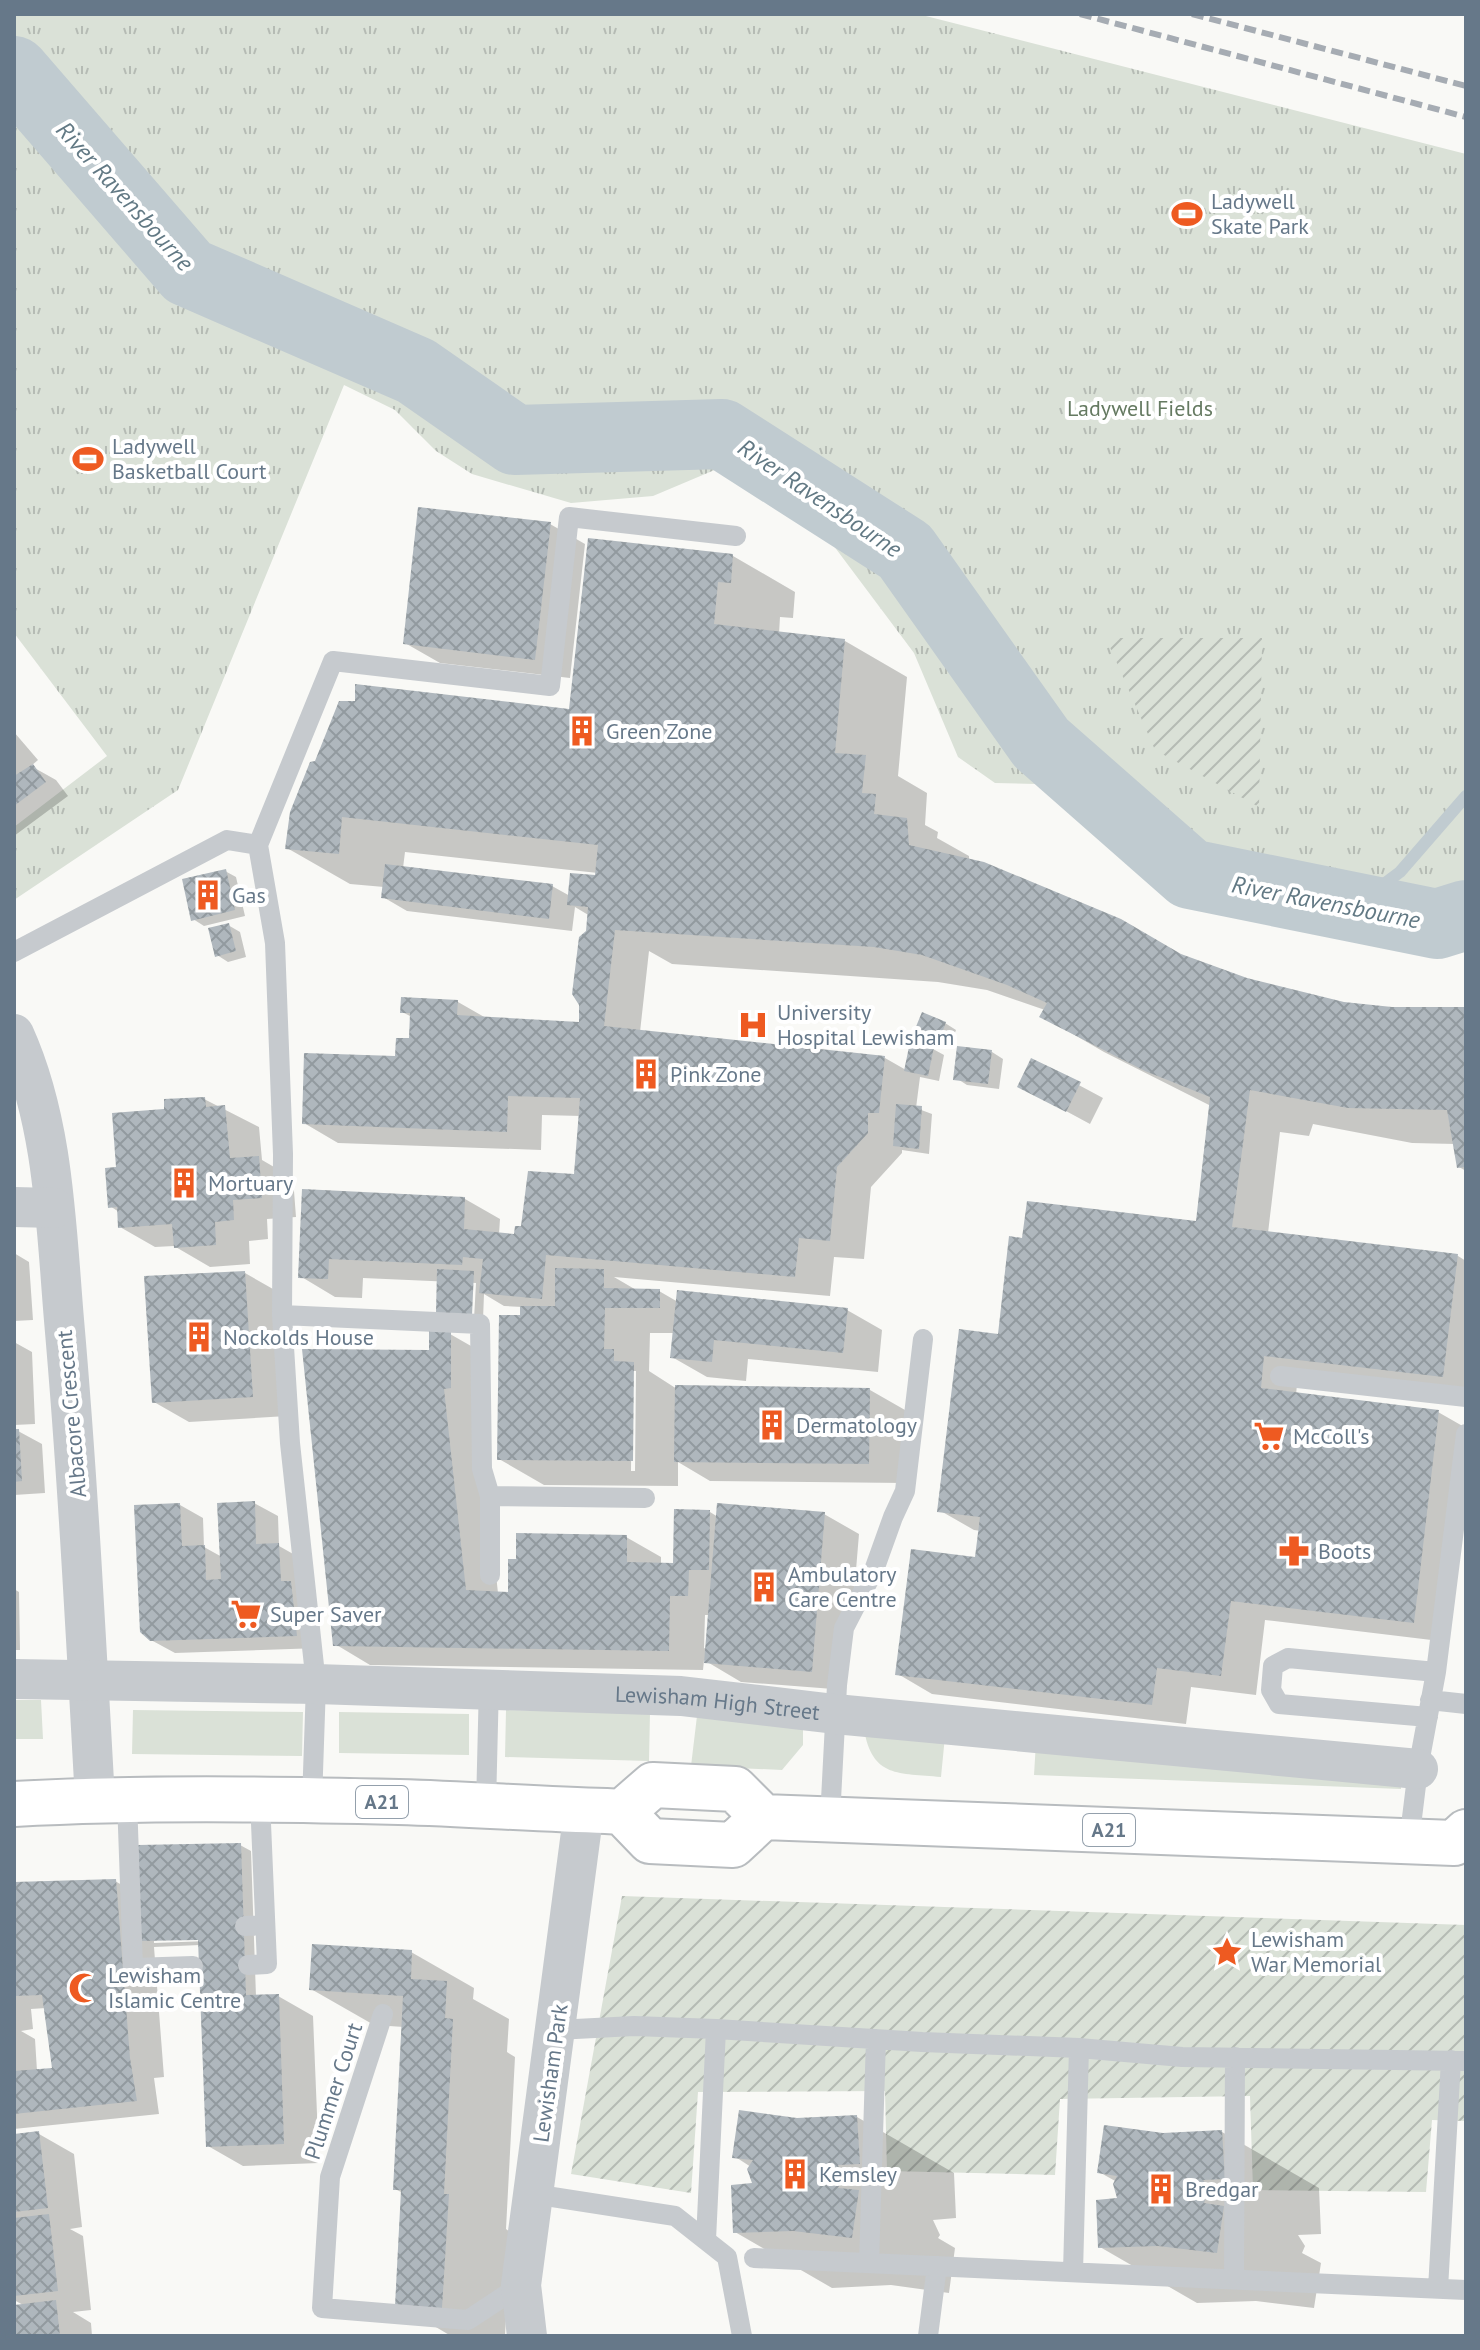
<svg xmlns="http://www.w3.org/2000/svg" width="1480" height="2350" font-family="'PT Sans',sans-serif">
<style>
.grass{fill:#dae1d7}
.park{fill:url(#park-tufts)}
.garden{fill:url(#garden-furrows)}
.shadow{fill:#0003;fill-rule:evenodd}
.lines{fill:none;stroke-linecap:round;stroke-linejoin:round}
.stream{stroke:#c0cbd0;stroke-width:12}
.river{stroke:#c0cbd0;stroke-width:70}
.building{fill:url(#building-cross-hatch)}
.highway-casing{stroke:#b8bcbf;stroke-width:48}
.lane{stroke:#c6cace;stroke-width:20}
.street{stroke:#c6cace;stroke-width:40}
.highway{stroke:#fff;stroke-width:44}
.rail{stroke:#a6acb3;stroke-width:6;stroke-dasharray:12 6;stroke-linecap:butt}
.labels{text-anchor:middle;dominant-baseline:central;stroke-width:8;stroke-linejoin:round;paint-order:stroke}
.shield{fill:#fff;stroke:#94a0ac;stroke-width:2}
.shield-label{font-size:20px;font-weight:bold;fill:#667889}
.poi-label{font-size:22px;fill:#667889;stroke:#fff;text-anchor:start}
.park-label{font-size:22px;fill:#657a61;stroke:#fff}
.street-label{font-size:22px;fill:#667889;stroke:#fff}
.water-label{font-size:24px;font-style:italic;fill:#627984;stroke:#fff}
</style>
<defs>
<pattern id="park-tufts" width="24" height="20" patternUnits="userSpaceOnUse" patternTransform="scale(2)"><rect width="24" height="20" fill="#dae1d7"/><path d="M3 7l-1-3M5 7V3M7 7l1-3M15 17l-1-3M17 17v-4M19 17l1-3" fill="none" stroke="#b5bbb4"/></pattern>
<pattern id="garden-furrows" width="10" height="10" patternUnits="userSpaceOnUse" patternTransform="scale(2)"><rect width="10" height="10" fill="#dae1d7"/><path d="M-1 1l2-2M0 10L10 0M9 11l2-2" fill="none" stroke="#b5bbb4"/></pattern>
<pattern id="building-cross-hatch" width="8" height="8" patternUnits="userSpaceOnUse" patternTransform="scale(2)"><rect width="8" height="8" fill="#afb7bd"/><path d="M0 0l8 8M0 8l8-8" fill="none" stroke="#929a9f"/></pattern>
</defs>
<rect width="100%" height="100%" fill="#f9f9f6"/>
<path class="grass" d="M14,1700H41L43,1739H14Z
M133,1710L303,1712L302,1756L132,1754Z
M506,1710L650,1713L649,1761L505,1757Z
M339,1712L469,1714V1755L339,1753Z
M697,1716L803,1728V1745L782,1770L691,1766Z
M864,1729L945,1736L941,1777C899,1773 872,1778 864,1729Z
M1036,1742L1401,1780V1789L1034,1775Z"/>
<path class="park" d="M14,14H918L1466,154V930L1435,944L1173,884L1036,784L995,783L958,757L914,653L762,450L653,496L571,503L472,474L436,451L395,410L344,385L178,790L14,900V827L107,756L14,633Z"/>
<path class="garden" d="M1106,638H1262L1259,807L1155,750Z
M622,1896L1466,1925V2121L1432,2120L1426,2192L1253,2190L1250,2096L1060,2099L1055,2175L887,2171L885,2091L698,2092L691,2193L571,2174Z"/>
<path class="shadow" d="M550,524L585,544L570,678L440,663L405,643Z
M733,556L795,592L793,618L780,617L779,634L845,641L907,677L898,776L927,793L925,825L938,832L937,838L969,856V860L1185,958L1246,980L1343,1004L1392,1009L1466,1010V1171L1459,1167L1455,1144L1412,1143L1313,1124L1309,1136L1280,1132L1268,1233L1458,1256L1466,1261V1394L1298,1374L1296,1395L1438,1412L1466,1428L1448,1642L1265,1620L1256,1695L1191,1687L1186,1724L932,1694L898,1674L977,1559L981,1531L974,1530L939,1510L999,1336L1024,1240L1197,1223L1211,1106L1104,1052L1042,1016L1045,1010L987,990L938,982L672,964L649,951L640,1032L885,1058L906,1070L933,1049L944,1055L939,1081L920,1077L916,1108L932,1114L929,1154L902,1150V1153L871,1187L864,1259L834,1257L830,1296L614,1277L638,1291H659L678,1302L847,1310L882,1330L878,1372L748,1359L746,1381L707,1377L672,1357L674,1333H650L649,1371L677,1389L870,1390L905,1410L904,1483L710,1481L678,1462V1486L544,1485L499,1459L522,1307L504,1306L484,1294L483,1320L474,1319L476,1283L363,1278L362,1298L335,1297L300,1276L304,1191L465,1199L500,1219L499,1234L516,1236L576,1176L581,1116L542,1115L541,1150L338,1143L304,1123L397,1058L411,1040L412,1017L402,1012L458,1002L486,1018L581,1024L590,916L575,907L572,931L407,911L383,897L384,887L350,884L287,848L292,812L571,712ZM405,852L598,873L597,877L570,896L552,886L403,868ZM632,1371H636L635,1471H631Z
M14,732L38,760L31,766L56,780L68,796L14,836Z
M225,871L236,877L245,916L204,926L193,919Z
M228,925L240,932L246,957L228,962L217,955Z
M945,1023L956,1030L949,1048L948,1045L925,1036Z
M959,1048L992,1052L1003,1059L999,1089L967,1085L956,1078Z
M1032,1060L1103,1098L1090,1124L1040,1097Z
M204,1099L259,1127L262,1160L293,1178L296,1217L267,1219L268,1239L249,1241L250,1264L210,1267L174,1246L155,1247L120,1227L119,1212L110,1206L119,1168L166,1111Z
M14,1253L29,1262L33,1320L14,1321Z
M245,1273L280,1293L287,1416L189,1422L154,1402Z
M450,1334L485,1354L478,1408L498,1593L509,1594L626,1537L661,1557V1565H675L710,1512L718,1517L824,1514L859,1534L846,1690L741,1682L704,1660L703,1670L370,1665L335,1644L431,1352ZM705,1615H710L707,1649L704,1648Z
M14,1342L32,1352L35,1424L14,1425Z
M14,1431H18L42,1444L45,1493L14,1495Z
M254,1503L278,1516L279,1546L302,1559L320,1648L175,1653L151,1640L180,1505L203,1518L204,1547L222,1557Z
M14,1589L19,1592L20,1650H14Z
M240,1845L251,1851L256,1997L278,1996L313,2016L319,2163L243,2166L208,2146L200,1945L154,1947L164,2077L154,2078L159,2114L14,2129V1884L115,1881L141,1896ZM208,1937V1941L154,1943V1939ZM46,2008L54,2069L37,2071L35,2039L21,2031L33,2029L31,2009Z
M411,1952L474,1988L473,1999L509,2019L507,2052L515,2057L506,2229L510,2232L505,2336H451L397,2304L403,2193L395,2189L404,2027L374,2025L311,1989Z
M857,2117L954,2173L956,2218L933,2220L940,2235L938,2238L955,2248L949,2293L891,2285L832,2288L735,2232L755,2185L751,2167L734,2156L797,2120Z
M1222,2132L1319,2188L1321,2234L1298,2235L1305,2246L1302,2253L1321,2263L1314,2308L1256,2301L1197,2303L1100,2247L1121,2200L1117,2182L1099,2172L1163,2135Z
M39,2134L74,2154L82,2227L70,2229L83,2236L91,2310L73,2312L91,2323L92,2336H14V2307L25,2306L14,2300V2136Z
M1464,2219H1466V2257Z"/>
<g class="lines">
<path class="stream" d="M1353,907L1400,872L1466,796"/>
<path class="river" d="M14,71L188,272L416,371L515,440L722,434L905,551L1041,743L1190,874L1437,924L1466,915"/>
</g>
<path class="building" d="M418,507L551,522L535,660L403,644Z
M588,538L733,554L731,583L718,582L714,624L845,639L835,753L866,755L862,793L876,794L874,814L907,818L909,845L984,862L1121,919L1181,954L1247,978L1344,1002L1392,1007H1466V1167L1457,1168L1447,1110L1348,1108L1250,1090L1232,1227L1458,1254L1443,1377L1264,1356L1261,1388L1439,1410L1414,1623L1231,1601L1221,1676L1157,1668L1152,1705L895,1675L911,1549L975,1557L980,1517L937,1512L959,1329L998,1334L1009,1236L1022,1238L1027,1201L1196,1221L1210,1097L1145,1071L1039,1017L1047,1003L1007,985L922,955L874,947L615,930L604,1026L885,1056L879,1113H868V1133L837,1167L830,1241L799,1238L795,1277L546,1255L542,1299L479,1293L483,1259L463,1257L462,1265L329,1259L328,1279L298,1278L302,1189L465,1197L464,1229L514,1234L515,1226H521L528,1171L574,1174L580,1098L508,1096L507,1132L302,1124L304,1053L395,1056L396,1038H409L410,1013H400L401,997L458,1000L457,1015L579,1022V1005L572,994L579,937L586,931L588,907L567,905L570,873L595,875L598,845L342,817L339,854L285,849L290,812L310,762L315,761L339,701H355V684L569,709Z
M33,764L46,782L14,806V776Z
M385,864L553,884L549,919L381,898Z
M226,869L235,910L191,921L182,879Z
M229,923L236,951L215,957L208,928Z
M922,1012L946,1022L938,1044L913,1034Z
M910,1042L934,1047L928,1076L904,1071Z
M957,1046L992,1050L988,1084L953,1080Z
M1031,1058L1081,1082L1066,1112L1017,1087Z
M205,1097L206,1107L225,1105L230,1158L259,1156L262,1198L233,1200L234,1220L215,1222L216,1245L174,1248L172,1224L118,1228L117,1207L108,1208L105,1168L116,1167L112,1113L164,1109V1099Z
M896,1104L922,1106L919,1149L893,1146Z
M555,1268L604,1269V1288L660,1289V1308H605L604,1349H614V1361L634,1362L633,1461L497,1460L499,1315H520V1306H555Z
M437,1269L474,1271L472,1315L436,1313Z
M245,1271L253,1397L152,1403L144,1276Z
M677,1290L848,1308L843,1353L714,1340L712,1362L670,1358Z
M429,1331L451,1332V1388L444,1389L466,1590L508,1592V1559H516V1533L627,1535V1562L673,1563L674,1509L710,1510L709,1570H689L688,1596H670L669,1651L333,1646L302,1349L429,1350Z
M675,1385L870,1388L869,1464L674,1462Z
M14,1429H19L22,1481L14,1482Z
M255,1501L256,1544L279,1543L281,1581H291L297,1636L150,1641L140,1632L134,1505L180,1503L182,1546L205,1545L206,1580L221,1579L217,1503Z
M717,1503L825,1512L812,1672L704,1663Z
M241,1843L246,1995L279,1994L284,2144L206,2147L198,1940L140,1941L138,1845Z
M116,1879L130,2058L137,2101L14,2114V2071L52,2068L42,1995L14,1996V1882Z
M312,1944L412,1950L411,1979L447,1981L445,2018L453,2019L444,2194H449L442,2308L395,2306L401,2190H393L403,1996L309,1990Z
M739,2110L797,2118L857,2115L860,2164L838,2165L843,2179L838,2188L859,2190L852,2238L793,2231L733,2233L731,2185L752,2183L747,2169L753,2160L732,2158Z
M1104,2125L1163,2133L1222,2130L1225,2179L1203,2180L1209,2189L1204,2203L1224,2206L1217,2253L1158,2246L1098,2248L1096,2200L1117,2198L1113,2184L1117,2176L1097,2173Z
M39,2131L48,2208L14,2212V2134Z
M49,2214L58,2291L14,2296V2218Z
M56,2300L60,2336H14V2305Z"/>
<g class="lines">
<g class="highway-casing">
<path id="highway" d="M14,1804C142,1797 271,1799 399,1802C468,1804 537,1809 606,1811L622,1812L650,1841L733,1845L763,1817
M622,1812L653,1785L735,1789L763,1817L1454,1843L1466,1832"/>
</g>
<path class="lane" d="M258,845L333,661L550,686L569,517L736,536
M14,952L227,840L258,845L275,943L283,1154L282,1315L290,1443L316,1684L312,1802
M282,1315L480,1324L482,1469L490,1496V1575
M1280,1376L1466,1397
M490,1496L645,1498
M1430,1700L1466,1704
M1428,1717L1279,1704L1271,1690L1273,1666L1288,1658L1436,1672
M127,1800L133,1968L193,1966
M486,1806L489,1683
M830,1819L837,1685L844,1628L874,1570L893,1517L905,1491L923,1339
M1409,1842L1418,1769L1436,1672L1466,1434
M245,1926L265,1925
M248,1965L267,1964L260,1800
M383,2014L330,2177L322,2308L468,2320L521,2285
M556,2030L634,2026L716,2029
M533,2194L675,2216L727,2257L742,2336
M706,2240L716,2029L922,2042L1079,2048
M754,2258L1466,2290
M869,2263L876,2039
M1073,2272L1079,2048L1182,2057L1466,2061
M1234,2280L1235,2057
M1438,2289L1451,2060
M928,2336L937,2266"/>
<g class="street">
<path d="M14,1034C54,1122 56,1225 64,1320C78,1480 86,1640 95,1800"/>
<path d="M14,1207L54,1208"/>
<path id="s1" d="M14,1679L316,1684L681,1696L835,1714L1418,1769"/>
<path d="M527,2336L521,2285L584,1810"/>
</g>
<use href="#highway" class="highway"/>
<path class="rail" d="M1080,14L1466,117
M1192,14L1466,86"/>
</g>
<defs>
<g id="stadium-bare" transform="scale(2.4)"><path d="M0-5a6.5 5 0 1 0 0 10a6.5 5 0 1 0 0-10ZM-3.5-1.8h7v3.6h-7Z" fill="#ee5a21" stroke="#fff" stroke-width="2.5" paint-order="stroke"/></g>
<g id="building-bare" transform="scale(2.4)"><path d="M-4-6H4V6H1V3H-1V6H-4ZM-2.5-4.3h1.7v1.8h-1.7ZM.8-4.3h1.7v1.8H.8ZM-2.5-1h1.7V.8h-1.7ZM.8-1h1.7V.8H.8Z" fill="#ee5a21" stroke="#fff" stroke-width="2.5" paint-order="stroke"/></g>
<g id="hospital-bare" transform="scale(2.4)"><path d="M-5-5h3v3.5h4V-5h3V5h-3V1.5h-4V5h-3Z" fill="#ee5a21" stroke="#fff" stroke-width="2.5" paint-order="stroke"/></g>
<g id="supermarket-bare" transform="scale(2.4)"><path d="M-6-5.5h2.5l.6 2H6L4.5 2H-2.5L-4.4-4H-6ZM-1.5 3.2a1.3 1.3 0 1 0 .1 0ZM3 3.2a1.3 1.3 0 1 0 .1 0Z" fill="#ee5a21" stroke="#fff" stroke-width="2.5" paint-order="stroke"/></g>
<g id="pharmacy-bare" transform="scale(2.4)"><path d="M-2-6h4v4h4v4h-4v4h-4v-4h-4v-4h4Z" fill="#ee5a21" stroke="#fff" stroke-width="2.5" paint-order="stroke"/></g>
<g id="sight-bare" transform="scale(2.4)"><path d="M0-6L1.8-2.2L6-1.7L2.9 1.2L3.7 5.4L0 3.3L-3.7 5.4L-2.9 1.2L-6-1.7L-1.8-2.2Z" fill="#ee5a21" stroke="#fff" stroke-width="2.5" paint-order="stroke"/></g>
<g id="mosque-bare" transform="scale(2.4)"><path d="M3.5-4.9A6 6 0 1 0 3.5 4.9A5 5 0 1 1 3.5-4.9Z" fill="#ee5a21" stroke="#fff" stroke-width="2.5" paint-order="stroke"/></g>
</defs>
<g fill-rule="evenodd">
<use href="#stadium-bare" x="1187" y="214"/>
<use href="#stadium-bare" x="88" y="459"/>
<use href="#building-bare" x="582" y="731"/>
<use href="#building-bare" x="208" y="895"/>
<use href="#hospital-bare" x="753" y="1025"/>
<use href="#building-bare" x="646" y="1074"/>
<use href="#building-bare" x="184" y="1183"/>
<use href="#building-bare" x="199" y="1337"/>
<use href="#building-bare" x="772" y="1425"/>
<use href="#supermarket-bare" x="1269" y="1436"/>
<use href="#pharmacy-bare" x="1294" y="1551"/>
<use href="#building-bare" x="764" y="1587"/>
<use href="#supermarket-bare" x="246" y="1614"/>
<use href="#sight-bare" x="1227" y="1952"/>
<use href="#mosque-bare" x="84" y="1988"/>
<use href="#building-bare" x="795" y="2174"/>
<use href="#building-bare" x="1161" y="2189"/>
</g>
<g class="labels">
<g class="shield">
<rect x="356" y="1786" width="52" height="32" rx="6"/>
<rect x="1083" y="1814" width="52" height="32" rx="6"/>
</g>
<g class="shield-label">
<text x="382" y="1802">A21</text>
<text x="1109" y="1830">A21</text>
</g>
<g class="poi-label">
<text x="1211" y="201">Ladywell<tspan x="1211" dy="25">Skate Park</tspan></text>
<text x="112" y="446">Ladywell<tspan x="112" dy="25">Basketball Court</tspan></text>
<text x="606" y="731">Green Zone</text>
<text x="232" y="895">Gas</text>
<text x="777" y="1012">University<tspan x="777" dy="25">Hospital Lewisham</tspan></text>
<text x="670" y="1074">Pink Zone</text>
<text x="208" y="1183">Mortuary</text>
<text x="223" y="1337">Nockolds House</text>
<text x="796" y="1425">Dermatology</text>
<text x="1293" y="1436">McColl's</text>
<text x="1318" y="1551">Boots</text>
<text x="788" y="1574">Ambulatory<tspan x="788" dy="25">Care Centre</tspan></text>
<text x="270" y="1614">Super Saver</text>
<text x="1251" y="1939">Lewisham<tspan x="1251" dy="25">War Memorial</tspan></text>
<text x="108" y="1975">Lewisham<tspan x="108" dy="25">Islamic Centre</tspan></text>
<text x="819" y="2174">Kemsley</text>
<text x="1185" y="2189">Bredgar</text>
</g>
<g class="park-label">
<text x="1140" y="408">Ladywell Fields</text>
</g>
<g class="street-label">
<text transform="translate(71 1414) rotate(-95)">Albacore Crescent</text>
<text stroke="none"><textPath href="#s1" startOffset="704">Lewisham High Street</textPath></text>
<text transform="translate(550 2073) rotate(-82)">Lewisham Park</text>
<text transform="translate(333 2091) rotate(-72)">Plummer Court</text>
</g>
<g class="water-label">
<text transform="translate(125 196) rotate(48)">River Ravensbourne</text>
<text transform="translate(820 498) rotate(34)">River Ravensbourne</text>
<text transform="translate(1326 902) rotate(11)">River Ravensbourne</text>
</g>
</g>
<rect width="1480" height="2350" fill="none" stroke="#667889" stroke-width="32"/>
</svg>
